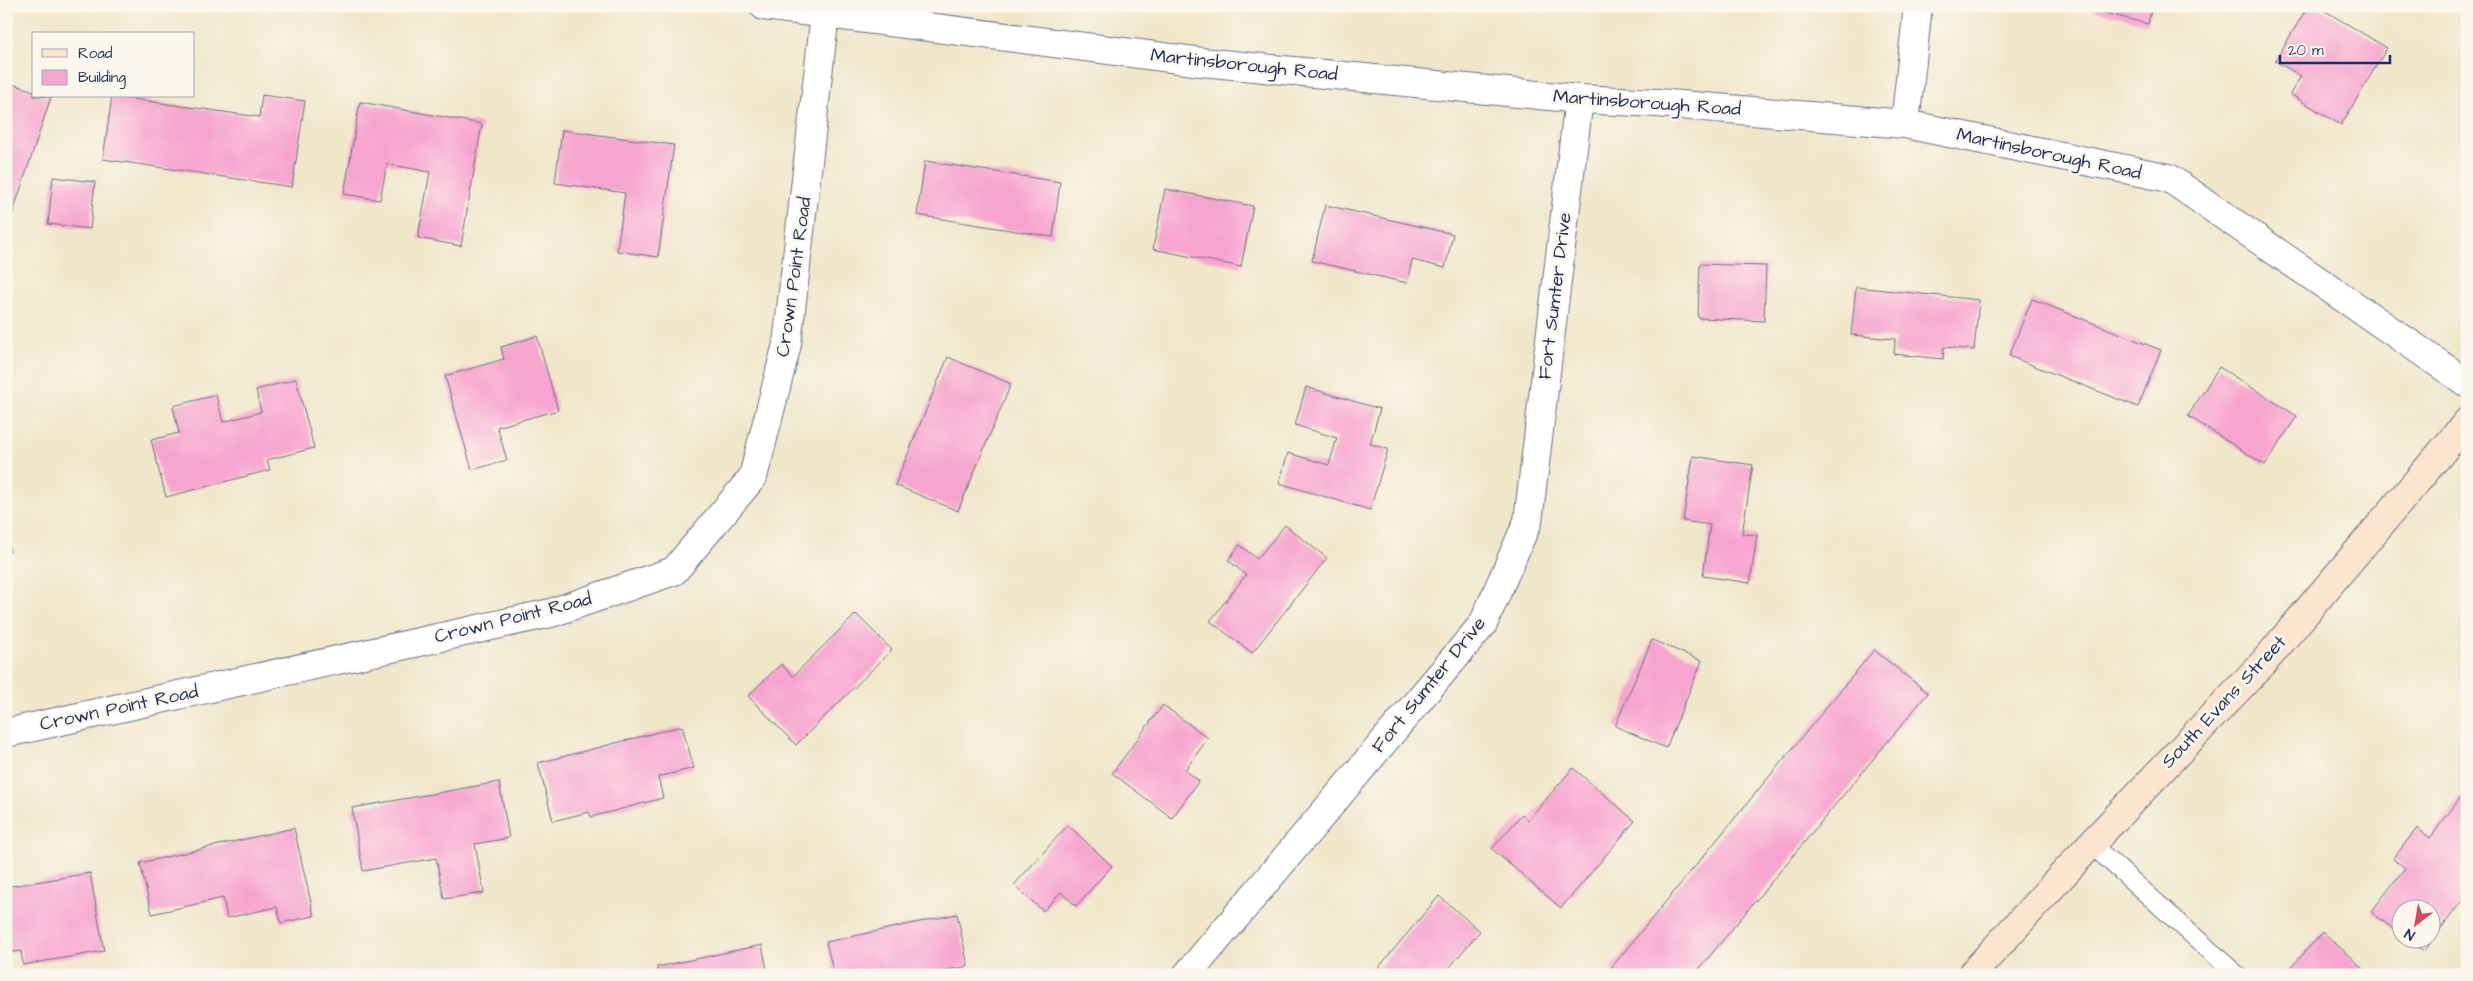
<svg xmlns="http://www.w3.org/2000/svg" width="2473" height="981" font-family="'Architects Daughter',sans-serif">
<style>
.building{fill:#f7a5cf}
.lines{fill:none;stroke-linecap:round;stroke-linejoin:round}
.lane-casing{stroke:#666f84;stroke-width:20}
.street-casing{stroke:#666f84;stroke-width:30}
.secondary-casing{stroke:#666f84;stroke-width:30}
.lane{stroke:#fff;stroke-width:18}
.street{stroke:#fff;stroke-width:28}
.secondary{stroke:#fce5cf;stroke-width:28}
.labels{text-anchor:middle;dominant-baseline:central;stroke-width:5;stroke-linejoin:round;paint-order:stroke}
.street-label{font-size:19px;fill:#1b2f5e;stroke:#fbf7ec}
</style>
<rect width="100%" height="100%" fill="#fbf7ec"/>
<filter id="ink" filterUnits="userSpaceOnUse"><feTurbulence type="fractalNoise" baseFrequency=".02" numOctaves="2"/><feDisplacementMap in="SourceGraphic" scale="10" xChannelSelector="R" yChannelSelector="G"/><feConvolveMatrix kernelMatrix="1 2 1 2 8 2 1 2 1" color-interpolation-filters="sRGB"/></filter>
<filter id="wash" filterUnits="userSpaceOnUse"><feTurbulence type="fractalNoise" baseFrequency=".0096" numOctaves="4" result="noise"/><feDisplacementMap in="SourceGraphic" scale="20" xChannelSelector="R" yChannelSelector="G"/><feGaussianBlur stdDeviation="1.12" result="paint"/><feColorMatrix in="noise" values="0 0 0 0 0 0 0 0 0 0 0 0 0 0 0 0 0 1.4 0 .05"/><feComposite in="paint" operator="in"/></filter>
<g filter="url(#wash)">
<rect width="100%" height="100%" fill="#f0e6ca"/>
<g id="blocks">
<path class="building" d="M2087,6H2152L2148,24L2086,8Z
M2308,6H2317L2387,48L2341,125L2290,94L2301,76L2275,61Z
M6,82L34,91V96L51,97L12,215L6,213Z
M262,95L305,101L292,187L103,159L112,96L259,117Z
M360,102L482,124L461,246L418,238L430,172L387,164L380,200L344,194Z
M562,130L674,145L658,257L617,251L625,193L555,183Z
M925,161L1060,182L1053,237L917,215Z
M53,177L95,182L90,229L48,224Z
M1165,189L1253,206L1241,267L1153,249Z
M1325,205L1453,234L1445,268L1412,260L1407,283L1312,261Z
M1700,264L1766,266L1764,321L1698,318Z
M1856,287L1979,300L1974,350L1944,347L1943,359L1894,354L1895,339L1851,335Z
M2032,299L2161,350L2138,407L2009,356Z
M537,336L558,410L497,427L507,460L472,470L445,376L504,359L501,347Z
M948,357L1011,384L958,511L895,485Z
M2219,367L2297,416L2265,465L2188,416Z
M296,379L314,448L267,460L270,470L166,497L151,440L179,433L173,406L216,395L223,422L261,412L256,390Z
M1306,387L1380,409L1370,444L1388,449L1370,510L1279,483L1288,453L1329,465L1337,438L1295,425Z
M1693,456L1753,465L1742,534L1757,535L1750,583L1703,576L1710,525L1683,521Z
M1285,525L1327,558L1252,653L1210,621L1246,575L1228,560L1240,545L1257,559Z
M7,539L10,552H6V540Z
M856,614L892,650L796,745L748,696L781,664L793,676Z
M1652,640L1702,661L1666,748L1615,726Z
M1874,650L1928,693L1694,975H1617L1610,969Z
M1163,705L1208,738L1185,770L1199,781L1172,818L1112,773Z
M682,726L694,768L658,777L663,798L591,817L589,812L553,821L538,763Z
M1573,768L1635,821L1561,908L1492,849L1522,814L1528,820Z
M499,782L509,838L475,844L484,893L444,899L436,858L363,871L352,808Z
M2461,797L2467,801V894L2424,951L2406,938H2430V908H2400V934L2371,912L2405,868L2393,859L2417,828L2430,838Z
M1068,825L1112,866L1076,906L1061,892L1043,911L1014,885Z
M294,828L314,916L281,923L277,907L227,918L223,898L152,914L140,863Z
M90,873L104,951L23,965L21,951L6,953V887Z
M1439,896L1480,931L1443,975H1372Z
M957,914L968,966L924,975H852L851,970L834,975L826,942Z
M2323,932L2370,975H2284Z
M762,945L768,975H658L657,967Z"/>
</g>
</g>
<g filter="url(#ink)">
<use href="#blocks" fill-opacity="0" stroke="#666f84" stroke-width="1"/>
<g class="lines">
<g class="lane-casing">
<path id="lane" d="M2091,844L2237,975"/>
</g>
<g class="street-casing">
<path id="street" d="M764,6L1202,62L1579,99L1657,103L1905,124L2169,178L2467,383
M1905,124L1918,6
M6,733L551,613L674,571L753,477L787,344L825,14
M1187,975L1483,624L1528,521L1579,99"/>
</g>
<g class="secondary-casing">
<path id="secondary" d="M1971,975L2091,844L2264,662L2467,422"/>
</g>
<use href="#lane" class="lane"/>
<use href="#street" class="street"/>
<use href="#secondary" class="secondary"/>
</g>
</g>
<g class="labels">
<g class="street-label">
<text transform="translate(1244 65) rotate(6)">Martinsborough Road</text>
<text transform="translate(1647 103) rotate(4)">Martinsborough Road</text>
<text transform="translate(2049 154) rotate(12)">Martinsborough Road</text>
<text transform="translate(794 277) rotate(-82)">Crown Point Road</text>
<text transform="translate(1555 296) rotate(-83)">Fort Sumter Drive</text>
<text transform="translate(513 618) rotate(-14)">Crown Point Road</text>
<text transform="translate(1429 685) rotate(-51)">Fort Sumter Drive</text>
<text transform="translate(2224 702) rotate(-47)">South Evans Street</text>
<text transform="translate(119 708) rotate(-12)">Crown Point Road</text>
</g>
</g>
<rect width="2473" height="981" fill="none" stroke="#fbf7ec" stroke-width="25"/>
<rect x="32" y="32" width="162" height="65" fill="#fbf7ec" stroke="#a1a7b3"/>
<rect x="42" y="49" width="25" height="8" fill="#fce5cf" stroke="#a1a7b3"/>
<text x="78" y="58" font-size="15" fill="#1b2f5e">Road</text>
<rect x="42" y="70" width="25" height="15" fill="#f7a5cf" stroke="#a1a7b3"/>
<text x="78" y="82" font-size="15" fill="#1b2f5e">Building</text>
<g transform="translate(2416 924) rotate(211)"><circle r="24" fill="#fbf7ec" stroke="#a1a7b3"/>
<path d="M0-4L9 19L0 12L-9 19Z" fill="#d1495b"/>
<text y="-8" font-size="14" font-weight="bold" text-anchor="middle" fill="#1b2f5e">N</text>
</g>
<path d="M2280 55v8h110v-8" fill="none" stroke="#1b2f5e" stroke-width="2.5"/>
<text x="2288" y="55" font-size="15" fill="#1b2f5e" stroke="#fbf7ec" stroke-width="4" paint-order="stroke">20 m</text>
</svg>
